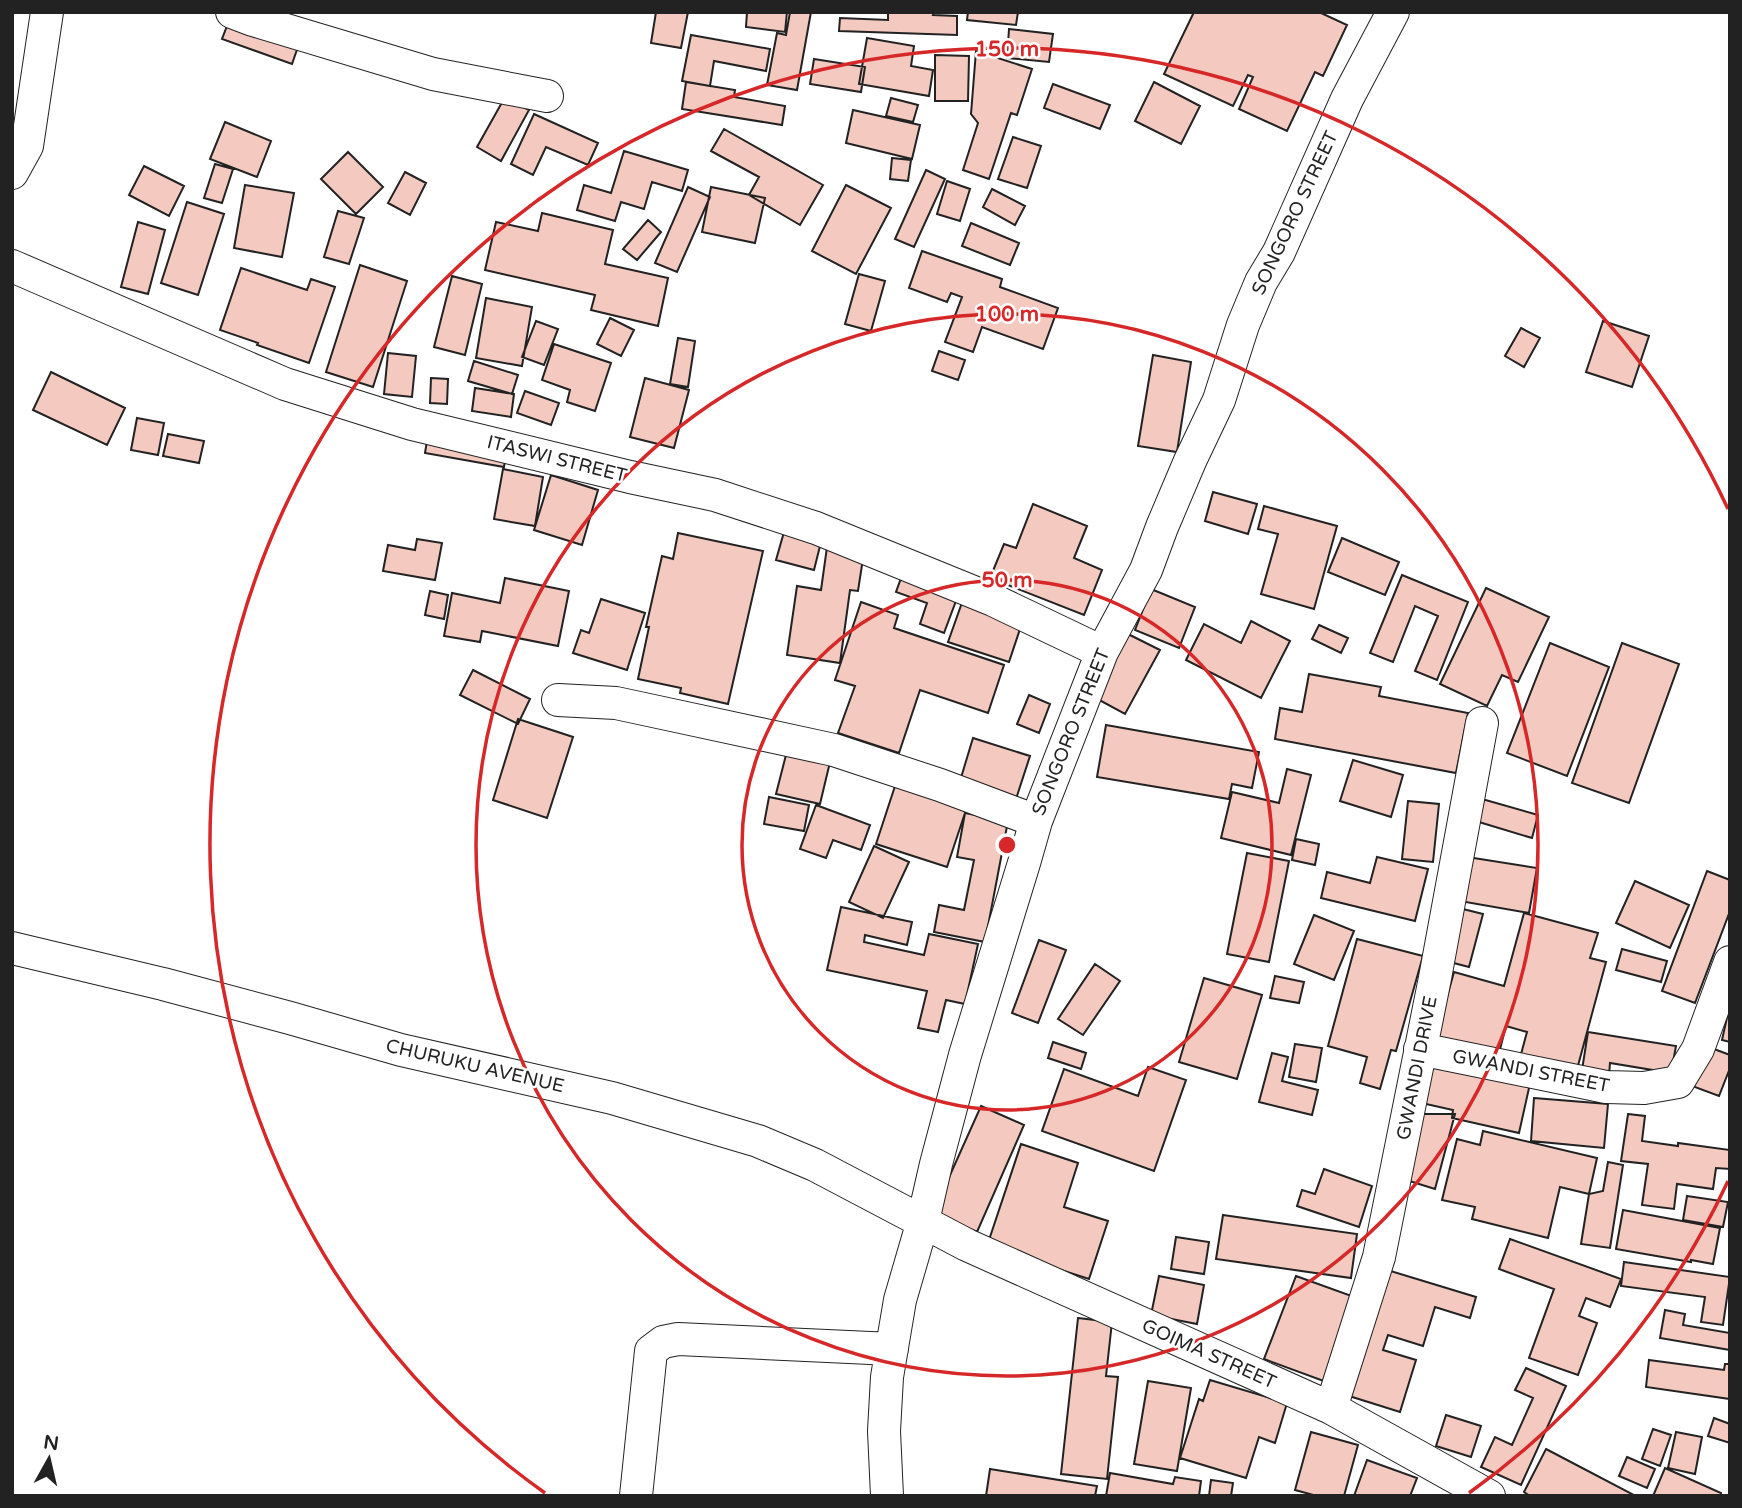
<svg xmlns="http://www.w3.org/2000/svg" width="1742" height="1508" font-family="'Varela Round',sans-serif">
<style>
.building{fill:#f3c9c0;stroke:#222;stroke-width:2}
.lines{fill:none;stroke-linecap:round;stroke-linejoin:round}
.minor-casing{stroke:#222;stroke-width:34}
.minor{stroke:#fff;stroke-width:32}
.ring{fill:none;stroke:#d62828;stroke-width:3.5}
.labels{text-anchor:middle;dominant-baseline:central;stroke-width:5;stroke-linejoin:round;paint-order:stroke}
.street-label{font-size:19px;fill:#222;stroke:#fff}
.centre{fill:#d62828;stroke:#fff;stroke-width:3.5}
.ring-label{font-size:21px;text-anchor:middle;font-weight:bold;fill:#d62828;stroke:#fff;stroke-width:5;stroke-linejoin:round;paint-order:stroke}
</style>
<rect width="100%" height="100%" fill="#fff"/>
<path class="building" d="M656,12H688L681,48L651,43Z
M747,12H787L785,32L746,27Z
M790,12H811L797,90L767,85L777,33L786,35Z
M888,12H934L933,15L957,16V35L839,31L840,18L888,20Z
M968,12H1018L1016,25L967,20Z
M1194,12H1319L1347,25L1323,76L1315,72L1287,131L1239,109L1253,77L1248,75L1233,106L1164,74Z
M232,13L301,38L292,64L222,39Z
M1009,29L1053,34L1049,62L1007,58Z
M691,35L770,49L766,71L714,61L710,86L682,81Z
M867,38L914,46L911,66L933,70L929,96L859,84Z
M976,51L1032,69L1017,115L1011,113L989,179L963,170L978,123L971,114Z
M935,55L969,56L968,101H935Z
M814,59L865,67L861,92L810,84Z
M686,82L735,90L734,97L785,106L782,125L682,109Z
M1154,82L1200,106L1181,144L1135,121Z
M1053,84L1110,105L1100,129L1044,108Z
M505,97L529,110L501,161L477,147Z
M891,98L918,105L913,122L886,116Z
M853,110L920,125L912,159L846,143Z
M534,114L598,143L588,165L546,147L533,175L511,164Z
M225,122L271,141L257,177L210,159Z
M724,129L823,185L800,225L749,195L759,177L711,151Z
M1013,137L1041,146L1027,188L998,179Z
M624,151L688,170L682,191L652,182L644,209L621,202L615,221L577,210L584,185L611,193Z
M348,152L383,187L356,214L321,179Z
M892,158L911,160L908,181L890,179Z
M215,164L233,169L222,203L204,198Z
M144,166L184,186L169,216L129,195Z
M926,170L945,179L914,247L895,239Z
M405,172L426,183L410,215L388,203Z
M947,181L970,189L960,221L937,214Z
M245,185L294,193L282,257L234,248Z
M846,185L891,208L856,274L812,251Z
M688,187L710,197L677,272L655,263Z
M711,187L765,198L755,243L702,232Z
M992,189L1025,206L1015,225L983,207Z
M187,202L224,214L198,295L161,283Z
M338,211L364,218L349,264L324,257Z
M542,213L613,230L605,264L668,278L658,326L591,310L595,295L485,270L496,222L538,231Z
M648,220L661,232L637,260L623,249Z
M138,222L165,230L148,294L121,287Z
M971,223L1019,243L1010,265L962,246Z
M922,251L1002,279L1000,287L1058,308L1043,349L982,327L973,352L945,342L962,297L951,293L947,302L909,288Z
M360,265L407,281L373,387L326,372Z
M241,268L307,290L311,279L335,287L309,363L257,345L258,343L220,330Z
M859,274L885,281L871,331L845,324Z
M452,276L482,284L465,355L434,347Z
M486,298L532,307L522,366L476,358Z
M610,318L634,330L621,356L597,344Z
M536,321L558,329L544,365L522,357Z
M1603,321L1649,336L1632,387L1586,372Z
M1521,328L1540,338L1524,367L1505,356Z
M678,338L695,341L688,387L670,384Z
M554,344L611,363L595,411L567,402L570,390L542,380Z
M939,351L965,360L958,380L932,371Z
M388,353L416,356L412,397L384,394Z
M1153,355L1191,362L1177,452L1138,446Z
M474,361L518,375L512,394L468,381Z
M51,372L125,408L107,445L33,410Z
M431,378L448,379L447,404L430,403Z
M645,378L689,390L674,448L630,437Z
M475,388L514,394L511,417L472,411Z
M525,391L559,403L551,425L517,413Z
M137,418L164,423L158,455L131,450Z
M430,422L509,436L504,467L425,453Z
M168,434L204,441L199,463L163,456Z
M503,469L543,477L535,526L494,519Z
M551,475L598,490L582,545L534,530Z
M1213,492L1257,504L1248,534L1205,521Z
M1033,504L1087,526L1074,558L1102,570L1084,615L990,578L1004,544L1016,548Z
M1264,506L1337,526L1314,609L1261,594L1278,534L1258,529Z
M784,532L821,542L814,570L776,560Z
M678,533L763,551L728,704L680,693L681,688L638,679L649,627H646L662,556L673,559Z
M1342,538L1399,562L1385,595L1328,572Z
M417,539L442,543L435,580L383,571L388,545L415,550Z
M827,547L864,552L858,591L850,590L840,663L787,655L797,586L821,590Z
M904,570L960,590L944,633L920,624L927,603L896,592Z
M1402,575L1468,602L1437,680L1415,671L1438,616L1415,606L1393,662L1370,653Z
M505,578L569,591L558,646L482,631L480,642L444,636L452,593L500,603Z
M1486,588L1549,617L1518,682L1502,675L1487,706L1440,684Z
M1151,589L1195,607L1179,648L1135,630Z
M430,591L448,595L444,619L425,615Z
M964,597L1024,617L1009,662L948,642Z
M601,599L645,613L627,670L573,653L581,630L589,633Z
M861,602L898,615L894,628L1004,665L988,713L920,690L899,753L838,733L855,686L835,680Z
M1251,621L1290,641L1261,698L1186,660L1204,624L1241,643Z
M1319,625L1348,638L1341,653L1312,639Z
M1124,632L1160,650L1125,714L1090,695Z
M1550,643L1609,667L1567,776L1507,753Z
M1622,643L1679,664L1629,803L1572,783Z
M473,670L530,699L518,724L460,695Z
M1309,674L1381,687L1379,696L1468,713L1456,773L1275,739L1280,708L1302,712Z
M1029,695L1050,704L1039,733L1017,724Z
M518,719L573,737L547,818L493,800Z
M1106,725L1259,752L1252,788L1232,784L1229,799L1097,777Z
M973,738L1030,756L1016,799L960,781Z
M787,751L830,762L820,804L776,794Z
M1353,760L1403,775L1391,817L1340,801Z
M1287,769L1311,775L1291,855L1221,838L1232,792L1279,803Z
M896,783L967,807L947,867L876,844Z
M769,797L809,805L804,831L764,824Z
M1475,797L1538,815L1532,838L1469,819Z
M1408,801L1439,804L1433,862L1402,859Z
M816,805L870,825L861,850L833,840L826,858L800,849Z
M965,813L1008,821L985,942L934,932L939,905L964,910L974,860L957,857Z
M1296,839L1319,844L1315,865L1292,860Z
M874,846L909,862L883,918L849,902Z
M1247,853L1289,861L1269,962L1227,954Z
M1461,856L1537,868L1529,913L1454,900Z
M1377,857L1428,869L1415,921L1321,898L1327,872L1370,883Z
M1707,871L1730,880V911L1695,1003L1662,991Z
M1635,881L1689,905L1670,948L1616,923Z
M841,907L912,922L907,945L865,935L864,942L924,955L929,934L978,944L965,1004L946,1000L938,1032L918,1028L927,991L827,970Z
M1455,907L1483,914L1469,967L1442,960Z
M1524,913L1598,933L1590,958L1606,962L1576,1073L1520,1058L1527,1032L1506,1026L1498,1057L1435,1040L1454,972L1504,986Z
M1314,915L1354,931L1334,980L1294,964Z
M1357,939L1423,956L1396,1051L1391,1050L1380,1089L1360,1083L1367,1057L1328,1046Z
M1039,940L1066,950L1038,1023L1012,1013Z
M1622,949L1667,961L1661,982L1616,970Z
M1095,964L1120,981L1083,1035L1058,1019Z
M1275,976L1304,982L1299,1003L1270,998Z
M1204,978L1262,995L1237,1079L1179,1062Z
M1730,1004V1042L1722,1040Z
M1588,1032L1676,1046L1671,1073L1610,1063L1609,1075L1582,1070Z
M1053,1042L1086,1053L1081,1069L1048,1058Z
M1295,1044L1322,1048L1316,1082L1289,1077Z
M1706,1046L1730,1055V1068L1719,1096L1692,1086Z
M1272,1053L1288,1057L1282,1081L1318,1090L1312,1115L1259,1102Z
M1426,1057L1531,1079L1519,1133L1452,1118L1453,1110L1417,1102Z
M1148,1067L1186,1080L1154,1171L1042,1131L1064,1069L1138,1096Z
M1534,1098L1608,1104L1604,1148L1531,1141Z
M981,1106L1024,1125L977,1232L933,1213Z
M1423,1114H1455L1435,1189L1403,1179Z
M1628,1114L1645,1116L1642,1141L1678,1146V1143L1730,1150V1169L1716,1168L1713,1189L1677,1184L1674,1209L1642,1205L1648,1164L1621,1161Z
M1483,1131L1597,1158L1589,1194L1560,1187L1548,1238L1472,1219L1475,1207L1442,1200L1457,1139L1480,1145Z
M1021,1144L1078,1163L1064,1207L1108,1221L1089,1279L987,1246Z
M1608,1162L1623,1165L1610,1248L1581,1244L1589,1194L1603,1191Z
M1324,1169L1372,1186L1359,1227L1297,1206L1302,1190L1315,1194Z
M1687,1196L1728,1202L1723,1227L1683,1220Z
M1623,1210L1720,1228L1713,1264L1691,1260V1262L1616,1249Z
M1223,1215L1357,1234L1351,1278L1216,1259Z
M1176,1237L1209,1242L1204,1274L1171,1269Z
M1510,1239L1621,1279L1610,1307L1586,1298L1579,1316L1597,1323L1578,1375L1529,1358L1554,1289L1499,1269Z
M1624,1262L1730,1277L1723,1325L1701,1322L1705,1297L1621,1286Z
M1384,1269L1476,1297L1470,1318L1435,1307L1423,1346L1388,1335L1383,1350L1416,1360L1400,1412L1346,1395Z
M1159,1276L1204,1285L1197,1324L1151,1315Z
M1296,1276L1360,1299L1329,1383L1264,1359Z
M1665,1310L1685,1314L1683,1325L1730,1333V1350L1660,1338Z
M1078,1318L1112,1322L1106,1376L1118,1377L1107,1479L1061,1474Z
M1649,1360L1724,1370L1725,1364H1730V1399L1646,1387Z
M1526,1368L1566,1386L1521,1485L1481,1467L1495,1437L1512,1445L1533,1398L1515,1390Z
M1210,1380L1287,1403L1275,1443L1259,1437L1246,1478L1180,1458L1199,1399L1203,1401Z
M1148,1381L1191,1388L1177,1471L1134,1464Z
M1446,1415L1481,1426L1471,1457L1436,1446Z
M1714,1418L1730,1424V1443L1708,1436Z
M1653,1429L1671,1435L1660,1466L1642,1459Z
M1311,1432L1358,1445L1344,1496H1317L1295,1490Z
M1676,1432L1702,1437L1695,1474L1668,1468Z
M1546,1449L1634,1495V1496H1530L1524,1492Z
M1627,1457L1655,1469L1647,1488L1619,1476Z
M1367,1460L1417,1478L1410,1496H1354Z
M1665,1468L1721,1493L1720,1496H1653Z
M990,1469L1097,1486L1095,1496H986Z
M1110,1473L1173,1484L1175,1477L1201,1481L1199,1496H1106Z
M1211,1480L1233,1483L1231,1496H1209Z"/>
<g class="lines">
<g class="minor-casing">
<path id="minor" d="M232,12L253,20L433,74L547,96
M12,173L27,146L47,12
M12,266L285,384L412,424L630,477L715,495L816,528L993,600L1102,652
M558,700L616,703L834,750L940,785L1036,821
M12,948L163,984L290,1018L401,1050L612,1098L758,1141L815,1165L967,1245L1331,1408L1489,1496
M1420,1049L1606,1087L1644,1088L1678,1082L1698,1049L1730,962
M1331,1408L1379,1257L1435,978L1482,723
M636,1496L651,1351L663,1342L678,1339L892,1349
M887,1496L884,1431L887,1377L900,1300L923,1221L936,1164L965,1055L1024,863L1036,821L1102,652L1146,570L1162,527L1190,461L1219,400L1243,325L1261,282L1279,252L1347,99L1393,12"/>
</g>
<use href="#minor" class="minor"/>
</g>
<g class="ring">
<circle cx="1007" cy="845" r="265"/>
<circle cx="1007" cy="845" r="531"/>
<path d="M1728 1181A796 796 0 0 1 1469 1493M545 1493A796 796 0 1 1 1728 509"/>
</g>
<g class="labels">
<g class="street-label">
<text transform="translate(1295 213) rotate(-65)">SONGORO STREET</text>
<text transform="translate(557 459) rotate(14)">ITASWI STREET</text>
<text transform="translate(1071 732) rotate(-68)">SONGORO STREET</text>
<text transform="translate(475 1066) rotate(13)">CHURUKU AVENUE</text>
<text transform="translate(1417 1068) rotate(-79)">GWANDI DRIVE</text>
<text transform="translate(1531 1071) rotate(11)">GWANDI STREET</text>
<text transform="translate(1209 1354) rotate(24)">GOIMA STREET</text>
</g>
</g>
<circle cx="1007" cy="845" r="10" class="centre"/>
<g class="ring-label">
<text x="1007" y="56">150 m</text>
<text x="1007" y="321">100 m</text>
<text x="1007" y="587">50 m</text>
</g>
<rect width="1742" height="1508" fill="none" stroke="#222222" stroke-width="28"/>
<g transform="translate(49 1459) rotate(8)" stroke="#ffffff" stroke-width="5" paint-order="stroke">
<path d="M0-5L12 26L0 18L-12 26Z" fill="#222222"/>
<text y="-10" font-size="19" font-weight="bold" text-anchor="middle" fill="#222222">N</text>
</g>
</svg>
